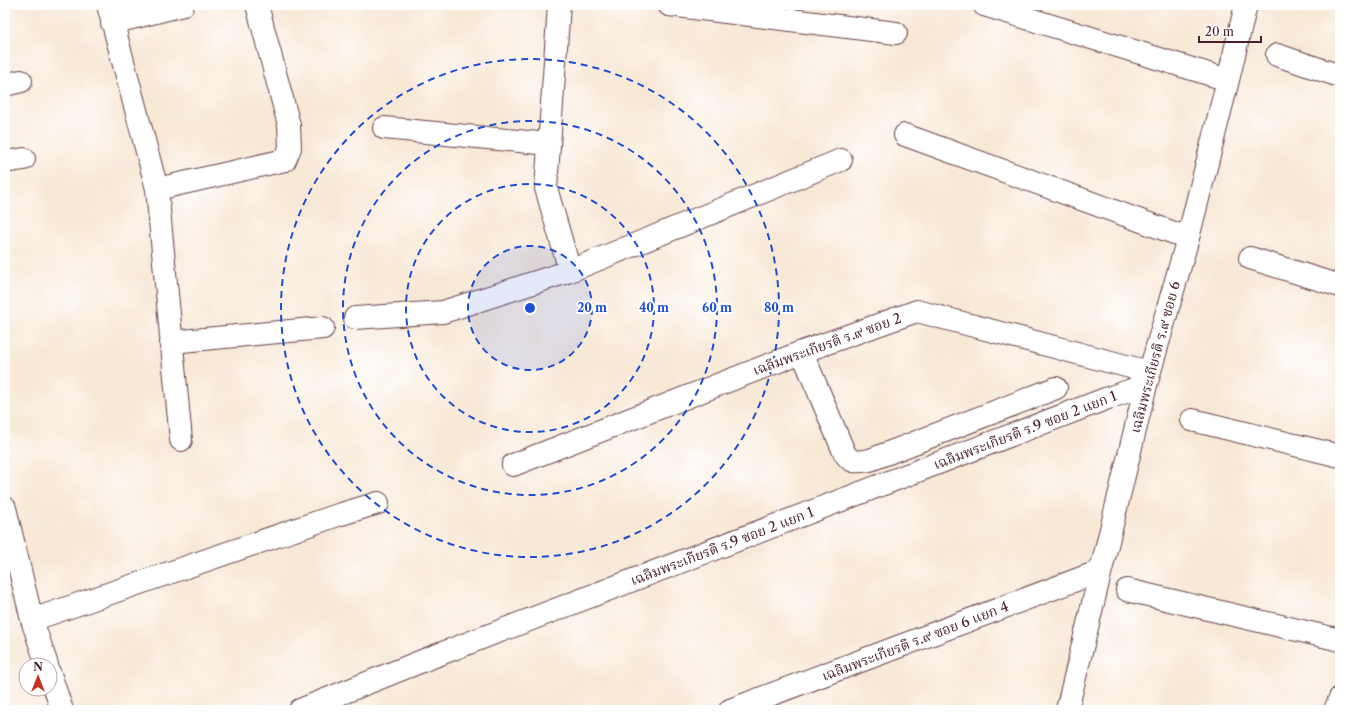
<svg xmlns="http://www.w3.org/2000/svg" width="1345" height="715" font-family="'Libre Caslon Text','Noto Serif Thai',serif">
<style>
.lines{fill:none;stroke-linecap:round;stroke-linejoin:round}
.minor-casing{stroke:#643d45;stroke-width:24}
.minor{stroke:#fff;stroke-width:22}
.ring{fill:none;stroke:#1d4ed8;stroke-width:2;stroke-dasharray:7 5}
.labels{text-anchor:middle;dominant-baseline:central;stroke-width:4;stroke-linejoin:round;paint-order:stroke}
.street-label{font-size:14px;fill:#4a1f2b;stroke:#fff}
.centre{fill:#1d4ed8;stroke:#fff;stroke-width:2}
.ring-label{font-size:12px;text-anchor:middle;font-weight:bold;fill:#1d4ed8;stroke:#fff;stroke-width:4;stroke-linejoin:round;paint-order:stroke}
</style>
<rect width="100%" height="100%" fill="#fff"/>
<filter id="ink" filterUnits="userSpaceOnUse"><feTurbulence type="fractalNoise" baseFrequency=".025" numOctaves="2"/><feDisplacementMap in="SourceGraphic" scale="8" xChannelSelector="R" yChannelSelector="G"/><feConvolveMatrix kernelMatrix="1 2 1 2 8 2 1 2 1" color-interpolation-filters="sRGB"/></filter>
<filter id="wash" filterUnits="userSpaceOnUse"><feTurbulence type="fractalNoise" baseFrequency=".012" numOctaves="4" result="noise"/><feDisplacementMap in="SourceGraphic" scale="16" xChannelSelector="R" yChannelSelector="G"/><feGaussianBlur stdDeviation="0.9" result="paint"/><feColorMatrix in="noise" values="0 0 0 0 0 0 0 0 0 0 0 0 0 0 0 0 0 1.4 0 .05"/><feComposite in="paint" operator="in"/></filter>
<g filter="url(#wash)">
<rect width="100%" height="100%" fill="#f8e8d6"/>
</g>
<g filter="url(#ink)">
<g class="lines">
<g class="minor-casing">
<path id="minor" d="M108,5L157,189L181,440
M559,5L546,188L570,271
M669,5L896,33
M984,5L1228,80
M112,23L183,5
M1277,55L1340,76
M5,85L21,81
M384,128L549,144
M905,135L1188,238
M5,162L24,159
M157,189L285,160L290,148L289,125L257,5
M1250,258L1340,286
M355,318L443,312L570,271L841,160
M171,342L323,328
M802,352L844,452C851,464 857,462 870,460L1056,388
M1192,420L1340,456
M513,465L802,352L917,311L1149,372
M5,508L32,620L47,665
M1127,590L1340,640
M32,620L338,515L378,503
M50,674L62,710
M300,710L427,659L1108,398L1146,385
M730,710L1100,571
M1067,710L1146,385L1188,238L1228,80L1246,5
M1335,710L1340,698"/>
</g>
<use href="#minor" class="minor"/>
</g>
</g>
<circle cx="530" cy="308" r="62" fill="#1d4ed8" fill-opacity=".12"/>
<g class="ring">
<circle cx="530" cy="308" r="62"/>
<circle cx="530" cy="308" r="124"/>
<circle cx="530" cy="308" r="187"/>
<circle cx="530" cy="308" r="249"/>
</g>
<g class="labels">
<g class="street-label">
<text transform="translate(827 344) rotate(-20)">เฉลิมพระเกียรติ ร.๙ ซอย 2</text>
<text transform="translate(1155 357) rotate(-75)">เฉลิมพระเกียรติ ร.๙ ซอย 6</text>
<text transform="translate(1025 430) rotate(-21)">เฉลิมพระเกียรติ ร.9 ซอย 2 แยก 1</text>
<text transform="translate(722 546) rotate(-21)">เฉลิมพระเกียรติ ร.9 ซอย 2 แยก 1</text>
<text transform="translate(915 641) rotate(-21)">เฉลิมพระเกียรติ ร.๙ ซอย 6 แยก 4</text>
</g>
</g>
<circle cx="530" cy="308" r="6" class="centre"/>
<g class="ring-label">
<text x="592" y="312">20 m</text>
<text x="654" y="312">40 m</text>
<text x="717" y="312">60 m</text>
<text x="779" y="312">80 m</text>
</g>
<rect width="1345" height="715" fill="none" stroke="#fff" stroke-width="20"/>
<g transform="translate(38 677)"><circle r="19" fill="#ffffff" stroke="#b7a5aa"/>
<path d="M0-3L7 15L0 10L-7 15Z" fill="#c8321e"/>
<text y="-6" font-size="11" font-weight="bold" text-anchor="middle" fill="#4a1f2b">N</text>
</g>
<path d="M1199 36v6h62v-6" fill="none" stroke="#4a1f2b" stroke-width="2"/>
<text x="1205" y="36" font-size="12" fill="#4a1f2b" stroke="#ffffff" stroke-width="3" paint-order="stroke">20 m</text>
</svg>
